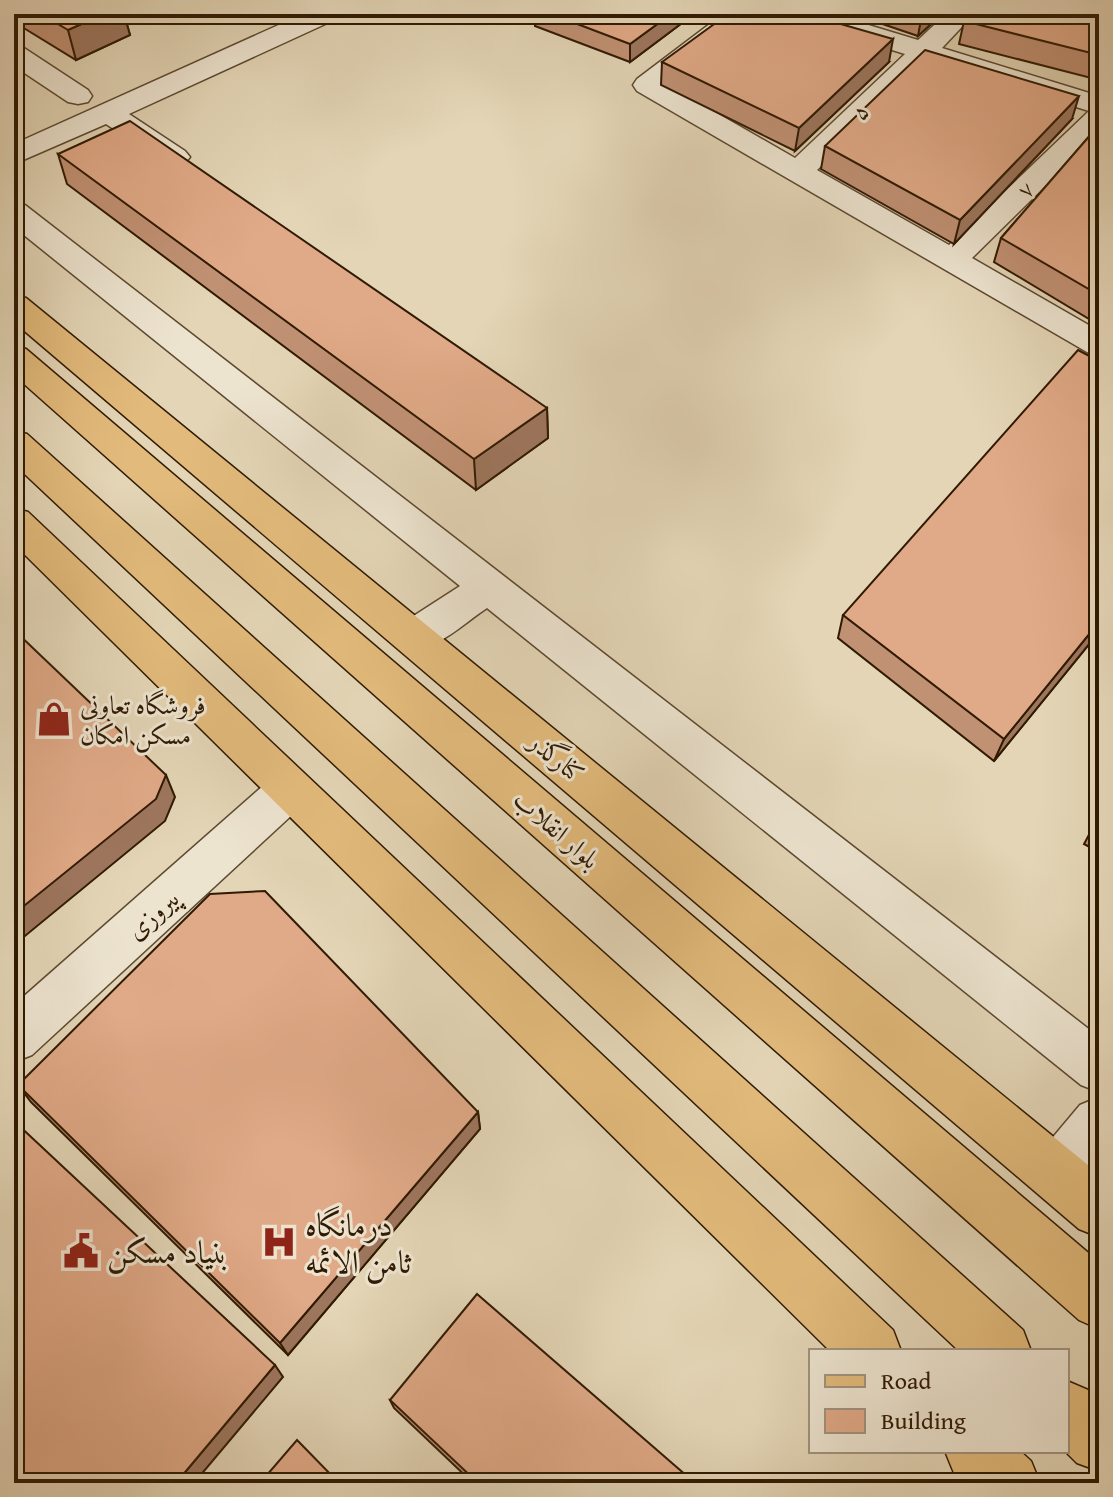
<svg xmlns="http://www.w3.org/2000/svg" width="1113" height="1497" font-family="'Gentium Book Plus',Amiri,serif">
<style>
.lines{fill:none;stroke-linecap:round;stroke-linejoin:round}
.minor-casing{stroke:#5d4930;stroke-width:3}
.major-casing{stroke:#301a03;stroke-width:3}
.minor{fill:#ede4d0;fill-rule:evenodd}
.major{fill:#e2ba7b;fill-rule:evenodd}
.wall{fill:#c19174;stroke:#301a03;stroke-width:2}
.shaded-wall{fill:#9d765e;stroke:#301a03;stroke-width:2}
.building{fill:#e0a987;stroke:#301a03;stroke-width:2}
.labels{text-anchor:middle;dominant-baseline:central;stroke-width:6;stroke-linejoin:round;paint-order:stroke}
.far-street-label{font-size:22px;fill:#301a03;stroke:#ede4d0}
.poi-label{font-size:26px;fill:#301a03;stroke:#ede4d0;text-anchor:start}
.street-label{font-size:26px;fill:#301a03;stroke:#ede4d0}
.near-poi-label{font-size:32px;fill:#301a03;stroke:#ede4d0;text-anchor:start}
</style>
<rect width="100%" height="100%" fill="#e3d5b6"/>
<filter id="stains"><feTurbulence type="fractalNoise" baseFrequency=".0025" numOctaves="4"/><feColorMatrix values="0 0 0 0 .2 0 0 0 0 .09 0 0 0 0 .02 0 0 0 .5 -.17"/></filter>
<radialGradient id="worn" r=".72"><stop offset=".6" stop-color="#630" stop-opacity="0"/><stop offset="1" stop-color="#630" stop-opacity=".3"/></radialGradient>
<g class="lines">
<g class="minor-casing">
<path id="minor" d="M303,14H338L334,20L129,114L185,151L190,157L185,163L175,166L165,163L106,124L14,164V144Z
M723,14H752L666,84L795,158L905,54L796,20L792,14H832L918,40L946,14H974L942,48L1099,96V133L972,258L1099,331V356L1087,352L637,91L633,85L637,79ZM928,61L1089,111L949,245L817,170Z
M14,46L24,48L88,90L92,96L88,102L78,104L68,102L14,66Z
M14,203L25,205L1099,1037V1092L1081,1085L487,608C461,625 430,658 398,648L392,637L398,626L460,586L14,227Z
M289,772L305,777L312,790L305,803L32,1055L14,1062V1005L273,777Z
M1099,1097C1099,1145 1109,1179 1057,1201L1038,1193L1030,1174L1038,1155L1080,1105Z"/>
</g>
<g class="major-casing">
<path id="major" d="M14,295L26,298L1099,1174V1237L1079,1229L14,322Z
M14,346L26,349L1099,1262V1329L1079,1320L14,375Z
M14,431L27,434L1023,1330L1031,1351H959L14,464Z
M14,508L28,512L893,1330L901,1351H830L14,544Z
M1067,1381L1088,1390L1099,1400V1471L1077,1463L1065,1451Z
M945,1451H1020L1031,1461L1040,1483H965L954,1473Z"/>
</g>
<use href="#minor" class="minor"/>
<use href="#major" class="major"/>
</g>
<path class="wall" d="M14,14H124L130,35L76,60L14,22Z
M535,14H694L630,62L535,26Z
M853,14H942L918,36Z
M1099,14V80L959,44L964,21Z
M662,62H889L795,151L661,85Z
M1072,119L954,244L821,169L825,146Z
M1099,125V325L994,262L1001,238Z
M58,154L547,408L548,438L476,490L67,184Z
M843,615L1099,632L994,761L838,638Z
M1099,816V852L1084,844Z
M18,1085L478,1112L480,1129L288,1355L31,1102Z
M390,1400L695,1483H473L394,1408Z"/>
<path class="shaded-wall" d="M104,14H124L130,35L76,60L68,30Z
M671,14H694L630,62V44Z
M922,14H942L918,36Z
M893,39L889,62L795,151L799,128Z
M1079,96L1072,119L954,244L960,220Z
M547,408L548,438L476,490L474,459Z
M1099,622V632L994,761L1004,739Z
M166,775L175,797L165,821L14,945V914Z
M478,1112L480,1129L288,1355L280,1343Z
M275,1365L283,1377L194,1483H176Z"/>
<path class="building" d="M41,14H104L68,30Z
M551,14H671L630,44Z
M728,14H806L893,39L799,128L662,62Z
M971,14H1099V55L964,21Z
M925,50L1079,96L960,220L825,146Z
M130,121L547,408L474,459L58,154Z
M1099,125V295L1001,238Z
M1078,350L1099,361V622L1004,739L843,615Z
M14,630L166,775L156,799L14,914Z
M1099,817V830L1093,827Z
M265,891L478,1112L280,1343L18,1085L210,894Z
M14,1121L275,1365L176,1483H14Z
M477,1294L695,1483H478L390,1400Z
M297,1440L339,1483H260Z"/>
<defs>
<g id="shop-bare" transform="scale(2.76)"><path d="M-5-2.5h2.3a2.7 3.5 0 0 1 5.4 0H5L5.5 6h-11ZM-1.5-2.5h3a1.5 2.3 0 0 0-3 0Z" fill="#8f2418" stroke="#ede4d0" stroke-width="2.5" paint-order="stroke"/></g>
<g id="hospital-bare" transform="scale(2.76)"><path d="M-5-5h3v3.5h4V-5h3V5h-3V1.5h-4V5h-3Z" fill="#8f2418" stroke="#ede4d0" stroke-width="2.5" paint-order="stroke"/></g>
<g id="civic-bare" transform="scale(2.76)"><path d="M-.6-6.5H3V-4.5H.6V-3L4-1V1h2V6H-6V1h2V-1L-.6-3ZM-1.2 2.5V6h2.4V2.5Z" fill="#8f2418" stroke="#ede4d0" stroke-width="2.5" paint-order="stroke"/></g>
</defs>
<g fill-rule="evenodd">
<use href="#shop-bare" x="54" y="719"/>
<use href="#hospital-bare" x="279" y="1242"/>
<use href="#civic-bare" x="81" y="1251"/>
</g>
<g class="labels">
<g class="far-street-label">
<text transform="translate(860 111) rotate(-44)">۵</text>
<text transform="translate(1025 189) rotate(-44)">۷</text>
</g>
<g class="poi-label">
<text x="80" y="704">فروشگاه تعاونی<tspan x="80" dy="30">مسکن امکان</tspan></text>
</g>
<g class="street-label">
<text transform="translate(557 757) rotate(40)">کنارگذر</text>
<text transform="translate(557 829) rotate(41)">بلوار انقلاب</text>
<text transform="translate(152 914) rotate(-42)">پیروزی</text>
</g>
<g class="near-poi-label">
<text x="305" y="1224">درمانگاه<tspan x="305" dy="37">ثامن الائمه</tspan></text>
<text x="107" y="1251">بنیاد مسکن</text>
</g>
</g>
<rect width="1113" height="1497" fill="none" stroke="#e3d5b6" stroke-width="48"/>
<rect x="16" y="16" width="1081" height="1465" fill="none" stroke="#301a03" stroke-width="4"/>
<rect x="24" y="24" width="1065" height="1449" fill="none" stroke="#301a03" stroke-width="2"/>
<rect x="809" y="1349" width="260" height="104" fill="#ede4d0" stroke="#a1937e" stroke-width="2"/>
<rect x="825" y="1375" width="40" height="12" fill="#e2ba7b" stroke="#a1937e" stroke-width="2"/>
<text x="881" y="1389" font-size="24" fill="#301a03">Road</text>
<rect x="825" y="1409" width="40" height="24" fill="#e0a987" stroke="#a1937e" stroke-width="2"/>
<text x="881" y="1429" font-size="24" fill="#301a03">Building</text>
<rect width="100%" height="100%" filter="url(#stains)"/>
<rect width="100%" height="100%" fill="url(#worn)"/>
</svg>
